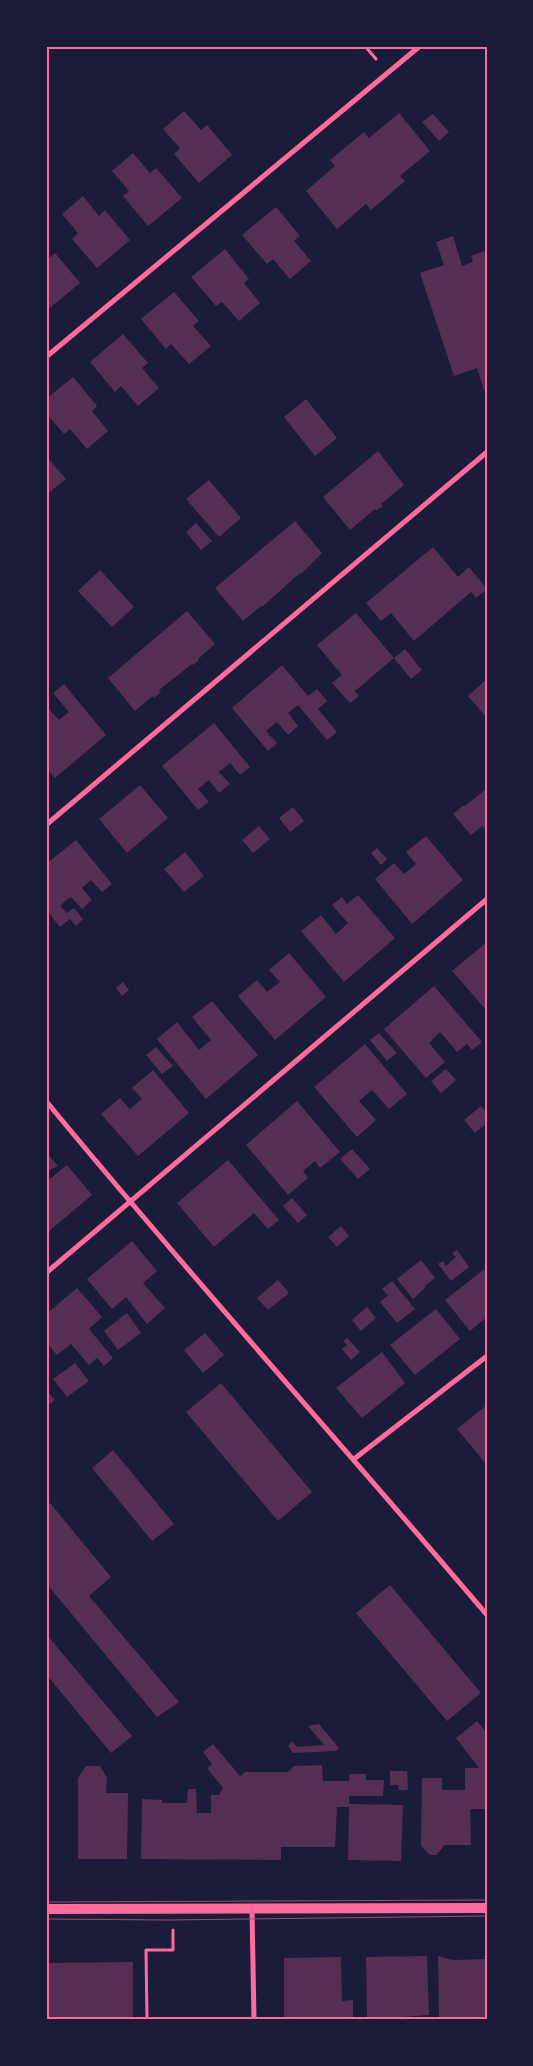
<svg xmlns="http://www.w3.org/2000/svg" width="533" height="2066" font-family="Cabin,sans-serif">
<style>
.building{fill:#542f53}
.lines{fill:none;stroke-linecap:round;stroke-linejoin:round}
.path{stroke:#ff6b9d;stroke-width:3}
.minor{stroke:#ff6b9d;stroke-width:5}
.secondary{stroke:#ff6b9d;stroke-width:10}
.tram{stroke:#a44b75;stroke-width:1}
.neatline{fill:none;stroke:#ff6b9d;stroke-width:2}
</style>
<rect width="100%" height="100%" fill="#1b1b3a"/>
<path class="building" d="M184,111L201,130L207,125L232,155L199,183L174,154L180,148L163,129Z
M399,113L430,151L400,176L405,181L371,210L366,204L337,229L306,191L335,166L330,160L364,132L369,138Z
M433,114L449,132L439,141L422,122Z
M133,153L150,173L156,168L182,198L148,226L123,196L129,191L112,171Z
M83,196L99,216L105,210L130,240L97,268L72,239L78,233L62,214Z
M276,207L300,236L294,241L311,261L290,279L273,259L267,264L242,235Z
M453,236L462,266L473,262L471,256L487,250V389L484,390L477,368L454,376L420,273L444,265L436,242Z
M225,249L249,279L244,283L260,303L239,321L222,302L216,306L191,277Z
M55,253L80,283L46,311V255L49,258Z
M174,292L199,321L193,326L211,346L189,364L171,344L166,349L141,319Z
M123,334L148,363L142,368L159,388L138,406L121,386L115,392L90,362Z
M73,377L97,406L92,411L108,431L87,449L70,429L64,434L46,413V399Z
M306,399L337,438L315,456L284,417Z
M378,451L404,485L381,504L383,506L376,511L375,509L350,530L323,497Z
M46,456L66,479L46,495Z
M209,480L241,518L219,537L186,499Z
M295,521L322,553L301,574L300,573L262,607L261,606L243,621L215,588Z
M196,523L212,541L201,550L186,532Z
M433,547L458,577L469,567L487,589L476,598L471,592L414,641L391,613L381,621L366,603Z
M100,570L134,607L112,627L78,591Z
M187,611L215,644L198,659L199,660L193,665L192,664L159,690L161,692L154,698L153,696L135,711L108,678Z
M356,613L394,658L355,691L359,696L350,703L332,683L342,675L317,645Z
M405,649L422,670L411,679L394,658Z
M282,665L308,696L317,689L327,701L318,709L337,732L327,740L298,705L288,713L298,726L288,735L277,722L266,731L277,743L268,751L232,708Z
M487,679V716L486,717L468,696Z
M64,684L106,735L55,778L46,768V731L48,729L46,727V706L59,720L69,712L53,693Z
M214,723L250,767L240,775L230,763L219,772L230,784L219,793L209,780L198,789L209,802L198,810L162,766Z
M140,785L168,818L127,853L99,819Z
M487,788V831L482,826L471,835L453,814L464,805L465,806Z
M293,807L304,821L290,832L279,818Z
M259,826L270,839L253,853L242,840Z
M426,836L463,880L412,924L375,879L394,863L404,874L416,864L406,852Z
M76,840L112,884L102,892L91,880L82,888L92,900L82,909L71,897L65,901L60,906L67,913L74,908L83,919L76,926L70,919L60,927L46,909V864Z
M377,848L387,859L381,865L371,853Z
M185,852L204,876L184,892L164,869Z
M358,895L395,938L344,982L301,931L321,915L336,934L348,923L332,905L342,897L347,904Z
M487,942V1011L452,971Z
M289,953L326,997L275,1040L238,996L257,980L267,992L280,982L269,970Z
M123,982L129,990L122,996L116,988Z
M434,986L482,1042L472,1050L467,1044L457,1052L440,1032L429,1043L445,1062L426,1078L384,1029Z
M212,1001L258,1055L206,1099L157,1039L177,1022L199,1050L211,1040L192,1017Z
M379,1033L397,1053L387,1061L370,1040Z
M365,1044L407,1094L389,1109L372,1090L359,1101L376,1120L357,1137L314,1087Z
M156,1047L173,1066L162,1074L146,1055Z
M446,1069L456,1080L441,1093L431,1081Z
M153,1070L189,1113L138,1156L101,1114L120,1098L130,1109L142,1099L132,1088Z
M297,1101L340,1152L320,1168L315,1161L303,1171L308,1178L288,1195L246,1145Z
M481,1106L487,1113V1123L475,1133L464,1120Z
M352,1149L370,1169L358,1179L340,1159Z
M46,1152L58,1166L46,1172Z
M228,1160L279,1220L268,1229L254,1213L214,1247L177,1203Z
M67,1165L92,1195L48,1232L46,1182Z
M292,1198L307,1215L298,1223L283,1206Z
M341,1226L349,1236L337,1247L328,1237Z
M132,1241L157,1271L143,1283L165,1308L147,1324L126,1297L112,1309L87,1279Z
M457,1250L469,1267L451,1281L438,1264L443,1261L446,1266L456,1257L452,1253Z
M421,1260L435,1278L425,1286L426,1287L413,1299L397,1279Z
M487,1267V1317L470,1331L445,1300Z
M278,1280L289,1293L268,1310L257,1298Z
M392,1281L415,1309L397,1323L380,1302L388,1295L382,1289Z
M77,1288L102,1317L89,1329L113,1358L104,1366L97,1358L89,1365L71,1344L57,1355L46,1342V1314Z
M367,1307L376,1318L361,1331L352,1320Z
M436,1309L460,1339L415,1375L390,1345Z
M127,1313L141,1333L118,1350L104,1331Z
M205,1333L224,1355L203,1373L184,1350Z
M347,1338L360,1352L351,1360L342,1349L347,1345L343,1341Z
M382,1352L405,1383L362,1418L336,1388Z
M75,1363L89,1381L67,1397L53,1379Z
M221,1383L312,1492L278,1521L186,1412Z
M46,1390L55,1400L46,1407Z
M487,1405V1465L457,1429Z
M113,1450L174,1524L152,1541L92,1468Z
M50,1503L111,1577L89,1596L179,1702L157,1717L46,1583V1506Z
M390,1585L481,1693L447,1721L356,1613Z
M46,1634L132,1736L111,1753L46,1674Z
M477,1721L487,1733V1831H485V1809H470L471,1845H445L436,1855H430L421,1846L422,1778H442V1790H465V1768H479L456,1738Z
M319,1724L339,1748L336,1751L293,1753L288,1746L292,1741L297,1747L324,1745L308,1726Z
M213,1744L240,1776L245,1772H288L294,1766L322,1765L323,1781H349L350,1774H366V1780H384L383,1796H349V1804L403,1805L401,1861L348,1860L349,1807H337L335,1847H281V1860L141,1859L142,1799L162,1800V1803H187L188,1789H196L197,1813H211V1795H219L223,1788L207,1768L212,1764L203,1752Z
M86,1766H100L107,1778L106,1793H128L127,1859H78V1778Z
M390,1771H407L408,1790H399L398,1785H390Z
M427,1956L429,2015L402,2017V2020H369V2018H367L366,1957Z
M438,1956L453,1960L487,1959V2020H439Z
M341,1957L342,2001L353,2000V2020H284V1958Z
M133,1962V2020H46V1963Z"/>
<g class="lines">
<path class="path" d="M365,46L376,59
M147,2020L146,1950H173V1930"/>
<path class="minor" d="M46,357L420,46
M46,825L487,452
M46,1101C189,1275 341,1443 487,1615
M46,1273L487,899
M354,1459L487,1356
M252,1909L254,2020"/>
<path class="secondary" d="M46,1909L487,1908"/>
<path class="tram" d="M46,1902L487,1900
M46,1919L168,1920L487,1916"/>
</g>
<rect width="533" height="2066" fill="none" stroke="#1b1b3a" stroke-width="95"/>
<rect x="48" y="48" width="438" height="1970" class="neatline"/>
</svg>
